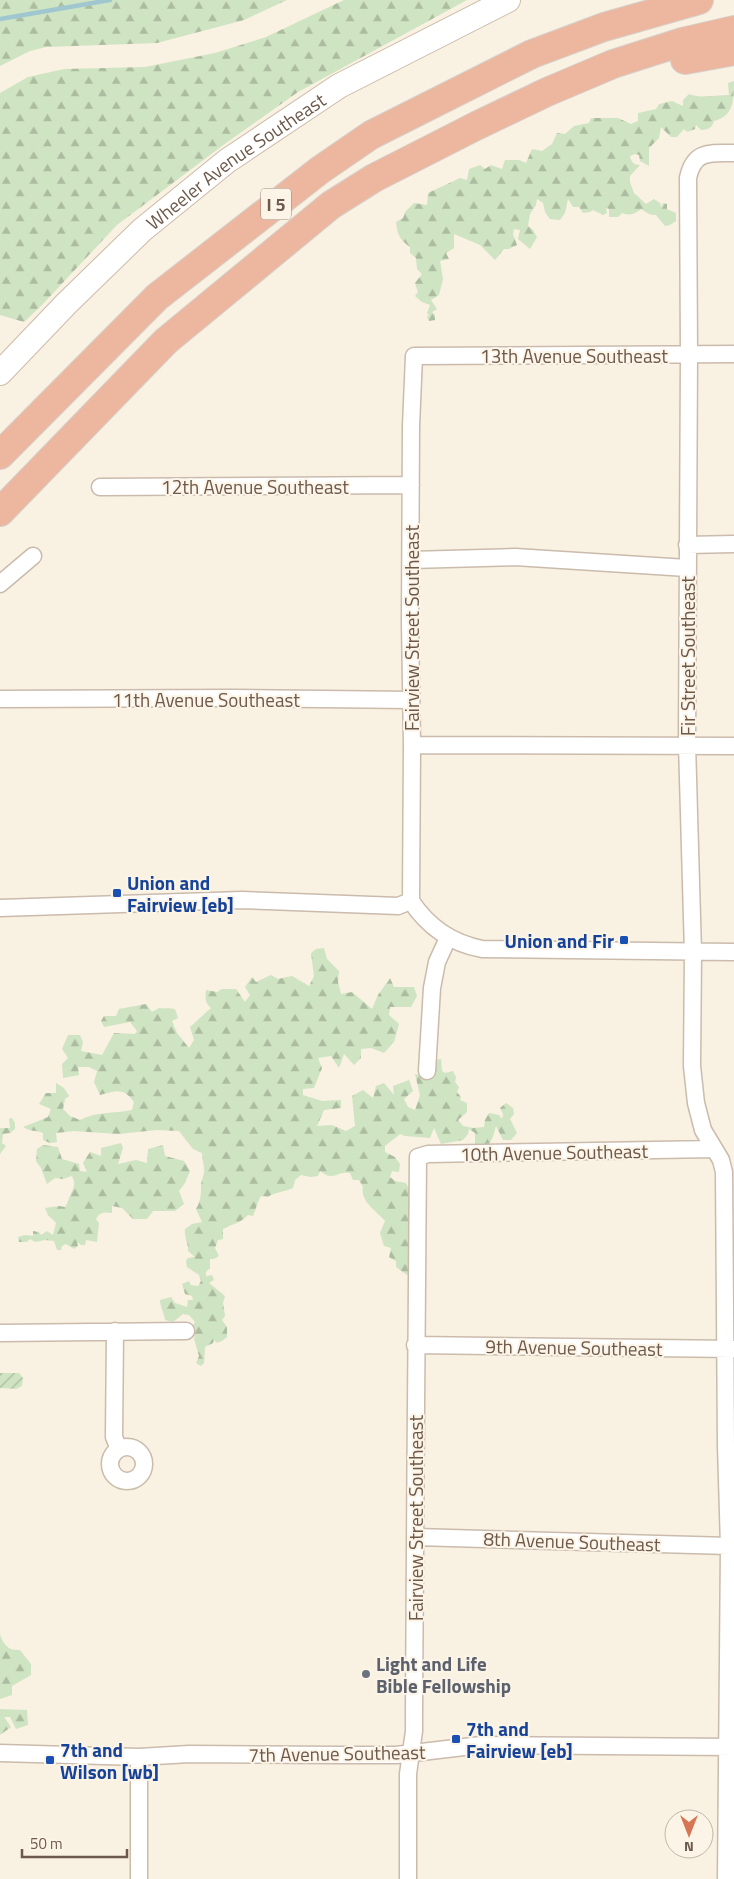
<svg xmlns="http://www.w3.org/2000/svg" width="734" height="1879" font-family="'Titillium Web',sans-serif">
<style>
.forest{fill:url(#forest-firs)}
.garden{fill:url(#garden-furrows)}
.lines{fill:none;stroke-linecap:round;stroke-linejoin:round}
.stream{stroke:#a0c7d0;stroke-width:4.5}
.street-casing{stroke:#cabbad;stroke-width:19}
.secondary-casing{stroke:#cdbbaa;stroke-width:26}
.highway-casing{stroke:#d6d1cd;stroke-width:30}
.street{stroke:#fff;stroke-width:16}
.secondary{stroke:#fff;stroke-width:24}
.highway{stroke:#ecb69f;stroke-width:28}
.transit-dot{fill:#1a4fb4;stroke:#fcf5e7;stroke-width:2}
.worship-dot{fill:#6b7280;stroke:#fcf5e7;stroke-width:2}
.labels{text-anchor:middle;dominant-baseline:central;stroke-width:4;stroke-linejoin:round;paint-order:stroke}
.shield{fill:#fcf5e7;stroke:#98887a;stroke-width:1}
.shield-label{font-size:18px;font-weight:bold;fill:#6d594b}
.street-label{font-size:19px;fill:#6d594b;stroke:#fcf5e7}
.transit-label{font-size:19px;font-weight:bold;fill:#164399;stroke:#fcf5e7;text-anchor:start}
.worship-label{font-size:19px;font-weight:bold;fill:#5b616d;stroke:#fcf5e7;text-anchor:start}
</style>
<defs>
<pattern id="forest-firs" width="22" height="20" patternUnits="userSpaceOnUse" patternTransform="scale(1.25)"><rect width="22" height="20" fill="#cfe4c2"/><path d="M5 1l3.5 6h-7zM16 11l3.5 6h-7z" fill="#acbca0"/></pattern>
<pattern id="garden-furrows" width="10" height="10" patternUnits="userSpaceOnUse" patternTransform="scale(1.25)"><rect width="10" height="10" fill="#cfe4c2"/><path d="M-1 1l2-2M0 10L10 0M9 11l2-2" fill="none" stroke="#acbca0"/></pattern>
</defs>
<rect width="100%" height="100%" fill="#f9f1e1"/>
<path class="forest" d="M0,0H287L244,20L157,43L46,47L30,51L0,66Z
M344,0H467L298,92L226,143L117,225L41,306L24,322L0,315V93L28,77L64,69L145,67L215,53L266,37Z
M734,81C734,99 734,116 714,121C712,128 708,130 701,130L696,125L695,129L687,132L684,129L677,137H671L661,127L659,138L649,148V166L640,161L639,155L635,154L630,156C631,162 634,165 640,165L630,176V182L634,193L646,204L654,199L660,203L661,207L663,203L667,204V209L676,213V221L670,225L665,226L656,215L649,214L641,209C635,214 630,216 622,213L618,217H609V209L606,208L607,213L603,215L593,210L590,212L583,213L579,207H573L568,199L565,213L560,220L550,219L545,212L543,203L537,199L536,205L530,214L528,226L533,230L537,237L530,249L518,239L520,230L514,229L513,234L517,245L509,249H504L495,260L480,245L454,234V248L446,253L449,259L440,261L443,279L439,295L431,300L437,309L432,312L435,315V320L429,321L427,317L429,315L427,313L430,305L422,302L415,296L418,292L415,283L422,274L417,269L416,258L410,253V247C400,240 397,234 396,222L403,218L405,212L414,203L427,205L428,193L460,178L467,180L469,169L480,165L485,169L491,165L502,169L505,160H519L526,163L532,149L542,151L552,144L557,133L565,134L574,126L589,123L591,118H618L631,124L638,121V113L656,109L659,104L672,101L683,106V100L689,94C702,99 715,95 729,95L728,83Z
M324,948L327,959L339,971L338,982L341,994L352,992L372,1009L378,995L390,978L394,987H414L417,996L411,1007H390L389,1015L399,1024L394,1042L384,1053L371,1048L361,1049V1058L354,1065L344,1054L339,1068L331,1056L318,1058L322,1068L314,1088L303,1089V1095L322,1101L341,1100V1108L324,1110L317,1126L332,1125L346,1131L355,1126L352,1096L363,1090L373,1098L376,1086L384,1083L394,1095L393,1086L409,1080L413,1091L404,1099L408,1107L415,1110L420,1095L415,1074L418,1075L436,1060L441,1059L442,1071L445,1073L453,1071L456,1077L455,1082L459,1087L457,1092L461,1097L460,1100L467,1103V1112L458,1120L463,1126L473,1128L484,1127L485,1120L489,1113L499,1115L502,1119L503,1114L500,1108L506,1103L513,1108L514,1114L510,1119L517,1133L511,1140H503L496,1126C492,1140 492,1147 475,1148V1133L469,1129L468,1134L463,1140L441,1144L434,1128L430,1138L405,1136L400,1134C395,1139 390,1141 385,1146V1152L395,1157L400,1164L399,1172L392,1171L390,1177L395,1181L406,1183L419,1209L408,1221L414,1227L413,1252L408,1257L411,1272L407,1275L396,1267V1261L389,1257L391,1248L384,1246L380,1233L385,1221C377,1211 360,1202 363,1187L359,1180H353L350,1173C336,1171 334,1182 320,1171L318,1176L311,1177L301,1175L295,1180L293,1188C285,1192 274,1192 268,1197L261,1196C257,1203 256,1209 253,1216L248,1215C241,1223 232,1224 223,1229V1239L218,1240L215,1248L219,1256L214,1259H210V1268L206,1272V1276L212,1275L214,1280L209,1283L225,1296L223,1303L225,1316L222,1320L227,1327V1337L222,1341L217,1343L214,1340L213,1343L205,1347L204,1363L201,1366L196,1363L199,1356L194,1339L195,1335L192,1327L195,1322L189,1315L183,1314L173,1322L165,1320C164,1312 160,1307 160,1300L171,1297L175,1303L187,1307L188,1300H193L192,1296L185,1294L182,1284L189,1281L191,1285L198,1286L201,1281L199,1275L187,1267L186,1261L188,1258L195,1257L188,1251C189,1244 184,1238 185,1229L192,1224L202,1222L196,1209C201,1201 201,1194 201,1185C201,1180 205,1174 204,1169C204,1164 202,1159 202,1153L193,1149L179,1131L157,1130L118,1134L74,1131L56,1133L57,1142L50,1143L43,1140V1133C35,1130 31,1132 23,1127L48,1117L51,1109L39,1104L46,1093H56V1083L64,1088L69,1096L65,1099L63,1109L70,1116L80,1120C97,1111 113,1114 132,1110L134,1102C123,1087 116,1091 100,1095L94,1082L97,1071L89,1067H78L79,1075L63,1078L62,1064L68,1058L62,1049L68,1035H80L83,1042L81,1051L102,1055L114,1033L135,1034L137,1031L130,1022L104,1027L101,1021L104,1016H116L119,1009L146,1004L152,1012L159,1008L175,1009L178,1018L172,1021L177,1033L189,1048L194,1040L190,1027L211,1008C205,1003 205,998 206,990L217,992L222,989H236L245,1002L250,995L245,987L252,977L256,982L271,975L278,979L292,976L309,986L314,976L311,953L316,949Z
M12,1118L15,1123V1129L10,1133L3,1134L2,1143L6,1146L0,1154V1128H10L9,1119Z
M121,1143L123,1148L118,1164L136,1160L147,1163L148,1149L163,1145L165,1156L184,1161L190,1171L185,1183L179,1191L184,1204L175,1211H153L147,1219H133L122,1208L112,1206V1213C104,1212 100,1212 96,1219L99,1223L97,1242L86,1240L85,1245H81L77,1242L78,1246L74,1249L66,1244L62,1246L61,1250H57L54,1241L45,1240L35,1242L30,1239L27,1242H19L18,1237L25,1235L33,1236V1231L39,1232L41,1235L47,1231L53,1235L56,1223L48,1215L45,1208L59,1206L65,1207C68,1203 68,1200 70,1196C74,1187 76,1185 72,1176L63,1179L55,1178L47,1184L41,1168L36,1161L37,1149L43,1145L58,1147L62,1159L79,1164L80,1171L87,1172L83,1163L90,1152L101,1156V1148Z
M0,1634C3,1644 8,1651 20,1650L31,1664V1675L12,1686V1695L0,1699Z
M0,1709L27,1710L28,1725L16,1729L10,1717H4L11,1727L0,1735Z"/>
<path class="garden" d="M0,1373H19L23,1378L22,1386L16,1389L0,1388Z"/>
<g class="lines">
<path class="stream" d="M0,19L110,0"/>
<g class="street-casing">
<path id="street" d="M100,487L411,485
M687,545L734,544
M411,560L515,557L687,568
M0,584L33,556
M0,699L234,698L411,700
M412,745L734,746
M411,901L412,745L410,623L411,426L414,356L734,354
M411,901C428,927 451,943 482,949L734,952
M0,908L242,900L398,906L411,901
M427,1071L432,988L437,962L448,938
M115,1331L114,1437L119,1449
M0,1333L186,1331
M415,1345L734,1349
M110 1464a17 17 0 1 1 34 0a17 17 0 1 1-34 0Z
M416,1537L729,1546
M0,1753L139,1757L189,1754L342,1755H396L481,1745L734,1747
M139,1879V1757
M408,1879V1774L414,1731V1712C416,1527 415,1342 418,1157L428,1154L714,1149
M726,1879L729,1546L726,1446L724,1172L721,1160L703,1130L696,1103L692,1066L693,952L687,744L689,354L688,178C694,150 710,153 734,153"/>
</g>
<g class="secondary-casing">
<g id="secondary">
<path id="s1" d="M0,373L66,304L142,230L227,161L339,86L508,0"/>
</g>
</g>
<g class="highway-casing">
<path id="highway" d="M685,60L734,51
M0,455L157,297L320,170L371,135L532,54L604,27L699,0
M0,512L166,341L331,205L374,178L476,126L547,92L613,64L682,42L734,30"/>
</g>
<use href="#street" class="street"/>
<use href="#secondary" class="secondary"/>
<use href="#highway" class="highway"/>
</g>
<g class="transit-dot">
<rect x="112" y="888" width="10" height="10" rx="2.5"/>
<rect x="619" y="935" width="10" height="10" rx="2.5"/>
<rect x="451" y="1734" width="10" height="10" rx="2.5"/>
<rect x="45" y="1755" width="10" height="10" rx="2.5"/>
</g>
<circle class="worship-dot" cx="366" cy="1674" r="5"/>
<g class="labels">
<rect class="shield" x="261" y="188.5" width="30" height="31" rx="4"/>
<g class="shield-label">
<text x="276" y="204">I 5</text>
</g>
<g class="street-label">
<text stroke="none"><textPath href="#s1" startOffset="318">Wheeler Avenue Southeast</textPath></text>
<text x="574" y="355">13th Avenue Southeast</text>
<text x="255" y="486">12th Avenue Southeast</text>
<text transform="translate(411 628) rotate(-90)">Fairview Street Southeast</text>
<text transform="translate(687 656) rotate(-90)">Fir Street Southeast</text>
<text x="206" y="699">11th Avenue Southeast</text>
<text transform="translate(554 1152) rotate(-1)">10th Avenue Southeast</text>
<text transform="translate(574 1347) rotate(1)">9th Avenue Southeast</text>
<text transform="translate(415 1518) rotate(-90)">Fairview Street Southeast</text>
<text transform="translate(572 1541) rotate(2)">8th Avenue Southeast</text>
<text transform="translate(337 1753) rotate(-1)">7th Avenue Southeast</text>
</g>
<g class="transit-label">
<text x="127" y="882">Union and<tspan x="127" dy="22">Fairview [eb]</tspan></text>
<text x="614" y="940" text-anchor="end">Union and Fir</text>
<text x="466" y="1728">7th and<tspan x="466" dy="22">Fairview [eb]</tspan></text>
<text x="60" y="1749">7th and<tspan x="60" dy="22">Wilson [wb]</tspan></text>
</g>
<g class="worship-label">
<text x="376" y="1663">Light and Life<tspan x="376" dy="22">Bible Fellowship</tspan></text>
</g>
</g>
<g transform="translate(689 1834) rotate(180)"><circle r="24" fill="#fcf5e7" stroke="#c3b7a9"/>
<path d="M0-4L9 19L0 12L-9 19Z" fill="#d67654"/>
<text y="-8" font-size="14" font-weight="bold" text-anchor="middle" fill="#6d594b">N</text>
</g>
<path d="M22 1849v8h105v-8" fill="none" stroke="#6d594b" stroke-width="2.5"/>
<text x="30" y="1849" font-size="15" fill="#6d594b" stroke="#fcf5e7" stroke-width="4" paint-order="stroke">50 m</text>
</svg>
